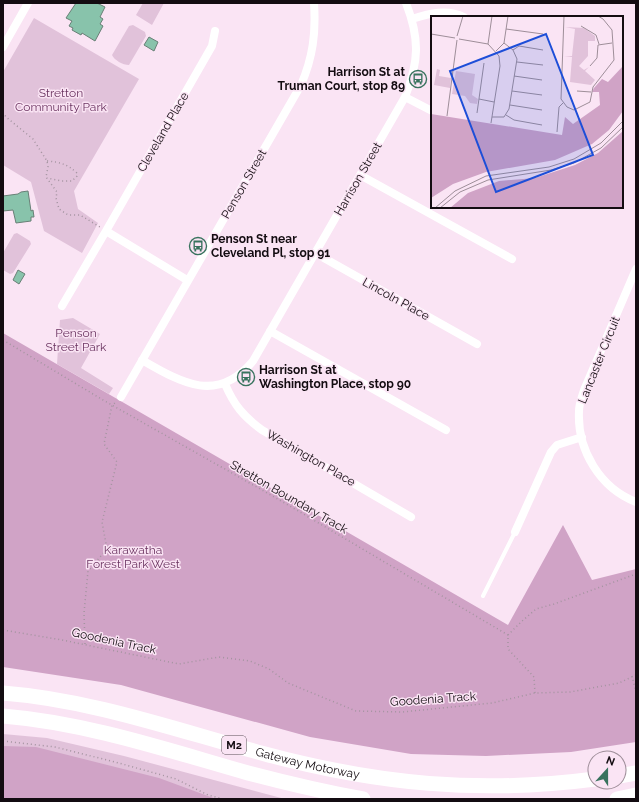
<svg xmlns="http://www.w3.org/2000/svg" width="639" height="802" font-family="Raleway,sans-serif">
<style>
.green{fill:#e1c2da}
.forest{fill:#d0a3c6}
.building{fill:#88c3ab;stroke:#688076}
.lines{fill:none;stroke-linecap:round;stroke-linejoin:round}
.path{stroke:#a494a0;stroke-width:1.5;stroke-dasharray:1 3;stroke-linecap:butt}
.service{stroke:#fff;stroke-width:4}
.minor{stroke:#fff;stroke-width:8}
.motorway{stroke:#fff;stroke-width:15}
.labels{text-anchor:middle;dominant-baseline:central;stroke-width:3;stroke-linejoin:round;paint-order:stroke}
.shield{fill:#fae4f4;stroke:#584d55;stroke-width:1}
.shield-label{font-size:11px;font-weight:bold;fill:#130c11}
.poi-label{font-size:12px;font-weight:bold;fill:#130c11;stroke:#fae4f4;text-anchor:start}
.park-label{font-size:12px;fill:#6b3461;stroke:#fae4f4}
.street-label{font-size:12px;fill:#130c11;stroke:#fae4f4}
.inset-road{fill:none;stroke:#9e8e99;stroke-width:1}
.view{fill:#1d4ed8;fill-opacity:0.15;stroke:#1d4ed8;stroke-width:2}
.inset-edge{fill:none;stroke:#130c11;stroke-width:2}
</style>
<rect width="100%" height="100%" fill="#fae4f4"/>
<path class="green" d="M143,3H164L152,25L136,15Z
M34,18L139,79L74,191L78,209L98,223L82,253L44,231L31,182L3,165V72Z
M133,25L145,32L146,36L129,65C123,65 114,60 112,55L129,26Z
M17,233L30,241L31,244L13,273L10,274L3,270V253L14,234Z
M73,318L100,334L81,368L113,388L109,394L57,364L60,320Z
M3,734L47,738L124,756L285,799H3Z"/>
<path class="forest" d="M3,333L508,625L563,525L592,580L636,569V742L571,752L486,756L411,754L310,737L121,685L3,667Z
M3,746L36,747L159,778L216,799H3Z"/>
<path class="building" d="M76,3H97L105,7L100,17L103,19L100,24L103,26L95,41L82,33L81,35L72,30L73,28L69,26L72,21L66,18Z
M149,37L158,42L154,51L144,45Z
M28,191L31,211L33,210L34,217H31V221L16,223L13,210L3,211V196L18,194L21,192Z
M18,270L25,274L19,284L13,280Z"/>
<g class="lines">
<path class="path" d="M3,112L6,117L33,139L47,161L48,167L46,177L57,192L56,198L59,209L68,215H80L100,227
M47,161C60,162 67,164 77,173V176L72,181H62L47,178
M3,340L103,400L283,502L508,635V649L534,677L535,693
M3,630L62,640L179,664L219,657L250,661L269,669L288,683L356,711L402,712L492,703L535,693L570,692L619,683L636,675
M508,635L521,622L536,609L554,604L636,574
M85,644L84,613L88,571L107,549L102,522L117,462L104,444L112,405L115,403
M632,676L636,692
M3,741L55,747L115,762L176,779L208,795L223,799"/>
<path class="service" d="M483,596L515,532"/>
<path class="minor" d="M412,19C430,13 447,9 464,17
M3,47L28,3
M405,97L432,111
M360,175L512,259
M106,231L187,280
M315,253L477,344
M636,269L584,390C582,397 579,404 579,411C577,450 600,488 636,502
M62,306L106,231L212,46L215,31
M270,331L446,430
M142,360C182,383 217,404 253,361L405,97C419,62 420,39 406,3
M225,384C234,405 243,416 262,430L411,517
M121,397L301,85C313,57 316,33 314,3
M515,532L551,452L557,445L582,437"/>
<g class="motorway">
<path id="s1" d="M3,693C93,700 179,731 265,754C377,784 480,794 595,779"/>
<path d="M3,716C87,723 167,750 248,773C286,783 324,792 363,799"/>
<path d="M619,776L636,773"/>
<path d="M617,799L636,795"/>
</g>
</g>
<defs>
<g id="bus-ring" transform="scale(0.9)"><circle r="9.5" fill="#fae4f4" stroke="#38735e" stroke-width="1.5"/><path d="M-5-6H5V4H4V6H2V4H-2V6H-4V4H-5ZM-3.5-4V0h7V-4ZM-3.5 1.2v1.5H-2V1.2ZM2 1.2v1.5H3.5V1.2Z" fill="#38735e"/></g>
</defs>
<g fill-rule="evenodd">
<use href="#bus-ring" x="418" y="79"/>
<use href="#bus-ring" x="198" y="246"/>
<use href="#bus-ring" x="246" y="377"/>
</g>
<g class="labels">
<rect class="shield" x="222" y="736" width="24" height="18" rx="3"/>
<g class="shield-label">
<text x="234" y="745">M2</text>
</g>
<g class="poi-label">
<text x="405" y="72" text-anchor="end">Harrison St at<tspan x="405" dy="14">Truman Court, stop 89</tspan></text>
<text x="211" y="239">Penson St near<tspan x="211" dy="14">Cleveland Pl, stop 91</tspan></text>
<text x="259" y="370">Harrison St at<tspan x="259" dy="14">Washington Place, stop 90</tspan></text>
</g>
<g class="park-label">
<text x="61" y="93">Stretton<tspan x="61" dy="14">Community Park</tspan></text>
<text x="76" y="333">Penson<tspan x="76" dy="14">Street Park</tspan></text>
<text x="133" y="550">Karawatha<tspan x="133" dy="14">Forest Park West</tspan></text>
</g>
<g class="street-label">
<text transform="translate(163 132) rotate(-60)">Cleveland Place</text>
<text transform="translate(358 179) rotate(-60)">Harrison Street</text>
<text transform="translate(244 184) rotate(-60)">Penson Street</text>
<text transform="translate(396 299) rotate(29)">Lincoln Place</text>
<text transform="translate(599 360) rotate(-68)">Lancaster Circuit</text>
<text transform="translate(311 458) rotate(30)">Washington Place</text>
<text transform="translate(289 497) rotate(30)">Stretton Boundary Track</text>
<text transform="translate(114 641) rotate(12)">Goodenia Track</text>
<text transform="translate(433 699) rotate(-4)">Goodenia Track</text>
<text stroke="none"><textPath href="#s1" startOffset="313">Gateway Motorway</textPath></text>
</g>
</g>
<g transform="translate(431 16)">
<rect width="192" height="192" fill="#fae4f4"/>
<path d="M134,11L153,12L164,20V25H157V40L148,50L153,54L158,51L154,55L164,64L160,69L139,66L141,41L133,40H141L144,13ZM6,53L9,54L8,60L20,62L19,72L3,69ZM25,55L44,58L41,79L47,83L46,88L39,87L34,80L21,78Z" fill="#e1c2da"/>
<path d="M192,50V95L178,114L161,128L124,144L55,156L22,168L0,182V98L131,119L134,101L142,108L169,89L168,76H161L163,72L171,63L177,66ZM192,115V192H19L37,177L68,165L104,162L144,149L167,137Z" fill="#d0a3c6"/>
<path class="inset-road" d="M133,0L130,83L136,91L143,94L159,86L162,71L183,44L181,14L172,3L167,0M150,10L165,19L168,28M75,13L112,18M0,18L24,22M26,20L32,0M28,23L57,28L68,40L69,50L60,107M57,28L61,0M82,34L88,30L112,34M65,35L73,27L77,0M86,46L112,49M159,50L166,42L167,29L181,27M83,60L111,64M81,75L111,79M146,75L160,76M48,83L63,86M79,89L111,94M46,97L53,47M75,99L83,104L111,109M16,100L26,24M61,101H73L78,93L86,43L82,34L73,27M126,116L128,91L132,87M4,192L24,175L55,160L118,151L143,143L170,127L192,105M9,192L29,176L57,164L120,154L143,147L170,132L192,111"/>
<path class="view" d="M115,18L162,139L65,176L19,55Z"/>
<rect width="192" height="192" class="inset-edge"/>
</g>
<rect width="639" height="802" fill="none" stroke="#130c11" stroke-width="8"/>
<g transform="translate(607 770) rotate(21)"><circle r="19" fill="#fae4f4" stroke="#9e8e99"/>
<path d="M0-3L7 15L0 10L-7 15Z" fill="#38735e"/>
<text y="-6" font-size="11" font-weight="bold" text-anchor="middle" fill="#130c11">N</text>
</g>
</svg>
